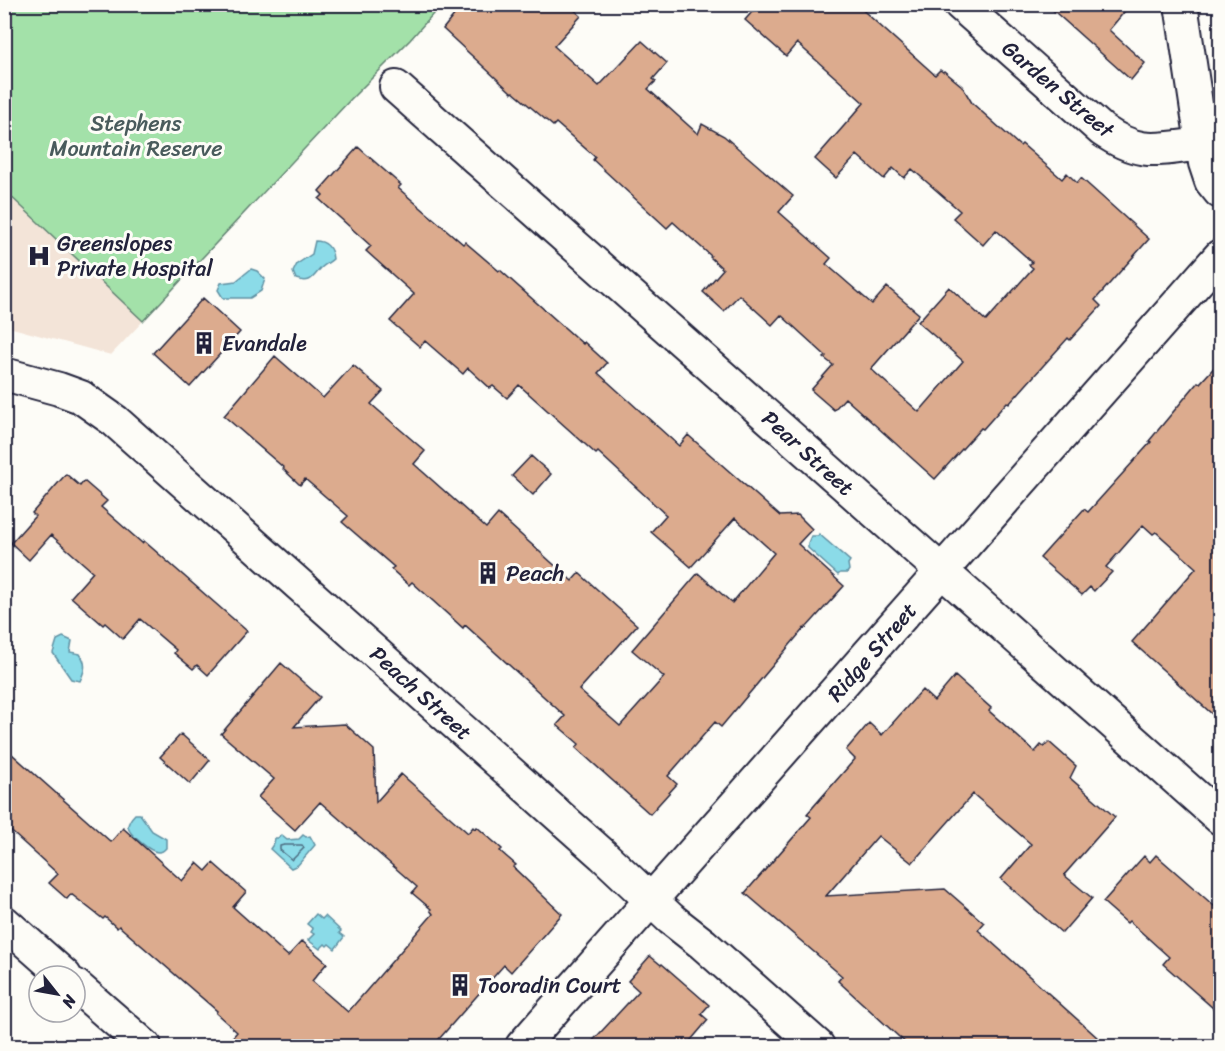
<svg xmlns="http://www.w3.org/2000/svg" width="1225" height="1051" font-family="Sriracha,sans-serif">
<style>
.built{fill:#f3e4d8}
.green{fill:#a3e1a9;stroke:#628272;stroke-width:1.5}
.water{fill:#8bdbe8;stroke:#6191a3;stroke-width:1.5}
.lines{fill:none;stroke-linecap:round;stroke-linejoin:round}
.shore{stroke:#4c6c80;stroke-width:1.5}
.building{fill:#dcab8e;stroke:#22223b;stroke-width:1.5}
.minor-casing{stroke:#22223b;stroke-width:36}
.minor{stroke:#fdfcf7;stroke-width:32}
.labels{text-anchor:middle;dominant-baseline:central;stroke-width:6;stroke-linejoin:round;paint-order:stroke}
.street-label{font-size:22px;fill:#22223b;stroke:#fdfcf7}
.park-label{font-size:22px;fill:#495b5c;stroke:#fdfcf7}
.poi-label{font-size:22px;fill:#22223b;stroke:#fdfcf7;text-anchor:start}
</style>
<rect width="100%" height="100%" fill="#fdfcf7"/>
<filter id="ink" filterUnits="userSpaceOnUse"><feTurbulence type="fractalNoise" baseFrequency=".0167" numOctaves="2"/><feDisplacementMap in="SourceGraphic" scale="12" xChannelSelector="R" yChannelSelector="G"/><feConvolveMatrix kernelMatrix="1 2 1 2 8 2 1 2 1" color-interpolation-filters="sRGB"/></filter>
<g filter="url(#ink)">
<path class="built" d="M4,191L143,321L111,355L5,326Z"/>
<path class="green" d="M4,5L5,4L441,5L410,40L351,99L143,321L5,191Z"/>
<path class="water" d="M315,241C326,241 332,248 333,259C330,262 325,264 321,268C312,278 311,284 296,279L293,272L297,264L312,254Z
M251,269L257,271L265,279L261,291L250,298H223L218,290L221,283L236,281Z
M819,534L850,561L848,564L849,570L847,573H840L838,575L808,548V543L811,536H818Z
M63,637L72,641L70,652L80,654C87,664 85,670 80,681L71,679L53,653L57,640Z
M135,814H140L152,831L166,839V848C163,851 162,852 158,852C150,852 129,834 128,827C128,821 132,817 135,814Z
M281,835L287,840L299,839L303,835L306,837L310,836L315,845L298,865L291,868L270,849L274,843L275,838H278Z
M316,914L322,919L325,916L341,931L339,933L344,937L335,949L329,944L327,946L325,944L320,949L308,940L314,934L311,932L313,929L307,924Z"/>
<g class="lines">
<path class="shore" d="M284,845H302L304,848L292,860L280,850V846Z"/>
</g>
<path class="building" d="M463,4H568L581,16L554,46L599,86L642,41L667,63L653,79L656,81L648,89L698,134L702,124L724,136L793,196L779,212L831,258L826,264L872,304L887,287L919,314L871,369L919,412L963,361L918,322L949,287L986,321L1033,268L1029,265L1032,262L996,230L983,245L953,218L960,211L912,169L904,178L893,168L884,179L857,155L836,178L815,159L864,103L797,43L786,56L745,20L759,4H856L935,75L940,70L943,72L944,71L962,86L972,103L1020,146L1022,144L1062,179L1067,173L1077,183L1081,178L1149,239L1095,300L1101,306L1070,340L1068,338L1009,404L1007,402L983,429L981,428L935,479L845,398L834,410L811,390L833,365L824,358L826,356L781,315L772,325L739,295L724,311L703,292L723,269L710,257L711,256L673,222L667,228L593,160L595,157L556,123L553,126L513,92L512,93L443,29Z
M1046,4H1131L1109,30L1145,63L1131,80Z
M358,147L401,185L398,188L463,244L465,242L499,271L500,270L583,344L584,342L607,363L598,373L679,446L688,435L780,516L798,515L812,529L798,544L844,586L806,628L805,627L721,727L715,722L668,776L677,784L650,814L576,748L579,744L557,725L565,716L465,625L463,628L412,582L409,585L391,569L394,567L342,522L348,516L305,479L300,485L283,469L284,468L224,416L275,356L323,398L353,365L383,391L371,404L425,451L414,464L486,528L498,514L572,581L579,573L637,625L579,690L620,726L664,677L632,650L698,573L732,603L774,553L735,518L691,567L651,532L666,515L598,452L596,454L519,385L507,398L493,386L490,388L468,368L463,374L425,341L420,347L390,321L414,294L366,251L371,246L319,199L323,195L319,191Z
M203,298L240,332L190,387L153,353Z
M1221,360V722L1132,642L1196,568L1156,532L1153,534L1143,525L1106,567L1112,572L1094,591L1090,587L1082,595L1040,558L1084,509L1088,512L1151,442L1149,441L1198,382L1200,383Z
M531,456L551,474L533,495L512,476Z
M66,474L80,486L84,481L107,501L101,507L142,543L144,541L247,631L208,675L197,665L193,669L174,653L176,650L140,619L123,639L105,623L103,625L71,597L93,572L51,535L29,560L11,543L35,516L32,513Z
M281,663L320,697L294,727L345,724L374,750L376,802L401,774L468,833L473,827L475,829L477,827L502,849L500,851L516,865L513,867L562,914L511,972L504,965L432,1047H224L237,1032L216,1013L217,1011L119,926L117,928L105,917L103,919L71,894L67,899L49,883L58,874L4,825V747L111,842L123,828L182,881L197,863L206,871L213,863L246,892L233,907L288,956L302,941L327,963L312,981L348,1012L433,914L430,910L431,909L412,893L417,887L320,802L295,830L258,797L274,779L221,734Z
M955,676L991,708L989,711L1035,752L1041,745L1044,747L1049,742L1076,766L1070,778L1115,817L1064,875L1092,898L1062,933L1001,879L1031,844L973,794L912,863L878,836L826,896L945,889L984,923L978,930L1108,1047H910L838,981L842,976L745,893L811,817L807,814L855,759L846,750L869,723L882,735L922,690L934,701Z
M181,734L210,760L190,784L160,757Z
M1156,855L1221,912V1015L1163,964L1169,957L1129,921L1127,923L1103,902L1144,856L1150,862Z
M650,956L661,965L662,964L709,1005L701,1014L708,1020L685,1047H587L639,991L628,981Z"/>
<g class="lines">
<g class="minor-casing">
<path id="minor" d="M960,4L1102,130C1141,157 1157,149 1202,144
M1181,4L1205,163L1211,181L1220,192
M396,87L1220,818
M4,374L59,389L81,397L115,421L603,855L671,919L703,944L818,1046
M4,922L65,976
M75,985L145,1046
M522,1046L1220,256"/>
</g>
<use href="#minor" class="minor"/>
</g>
</g>
<defs>
<g id="hospital-bare" transform="scale(1.8)"><path d="M-5-5h3v3.5h4V-5h3V5h-3V1.5h-4V5h-3Z" fill="#22223b" stroke="#fdfcf7" stroke-width="2.5" paint-order="stroke"/></g>
<g id="building-bare" transform="scale(1.8)"><path d="M-4-6H4V6H1V3H-1V6H-4ZM-2.5-4.3h1.7v1.8h-1.7ZM.8-4.3h1.7v1.8H.8ZM-2.5-1h1.7V.8h-1.7ZM.8-1h1.7V.8H.8Z" fill="#22223b" stroke="#fdfcf7" stroke-width="2.5" paint-order="stroke"/></g>
</defs>
<g fill-rule="evenodd">
<use href="#hospital-bare" x="39" y="256"/>
<use href="#building-bare" x="204" y="343"/>
<use href="#building-bare" x="488" y="573"/>
<use href="#building-bare" x="460" y="985"/>
</g>
<g class="labels">
<g class="street-label">
<text transform="translate(1058 89) rotate(40)">Garden Street</text>
<text transform="translate(808 453) rotate(42)">Pear Street</text>
<text transform="translate(872 652) rotate(-49)">Ridge Street</text>
<text transform="translate(421 693) rotate(42)">Peach Street</text>
</g>
<g class="park-label">
<text x="136" y="123">Stephens<tspan x="136" dy="25">Mountain Reserve</tspan></text>
</g>
<g class="poi-label">
<text x="57" y="243">Greenslopes<tspan x="57" dy="25">Private Hospital</tspan></text>
<text x="222" y="343">Evandale</text>
<text x="506" y="573">Peach</text>
<text x="478" y="985">Tooradin Court</text>
</g>
</g>
<rect width="1225" height="1051" fill="none" stroke="#fdfcf7" stroke-width="24"/>
<rect x="12" y="12" width="1201" height="1027" fill="none" stroke="#22223b" stroke-width="2" filter="url(#ink)"/>
<g transform="translate(57 994) rotate(121)"><circle r="28" fill="#fdfcf7" stroke="#a5a5ac" stroke-width="1.5"/>
<path d="M0-4.5L10 22L0 15L-10 22Z" fill="#22223b"/>
<text y="-9" font-size="16" font-weight="bold" text-anchor="middle" fill="#22223b">N</text>
</g>
</svg>
